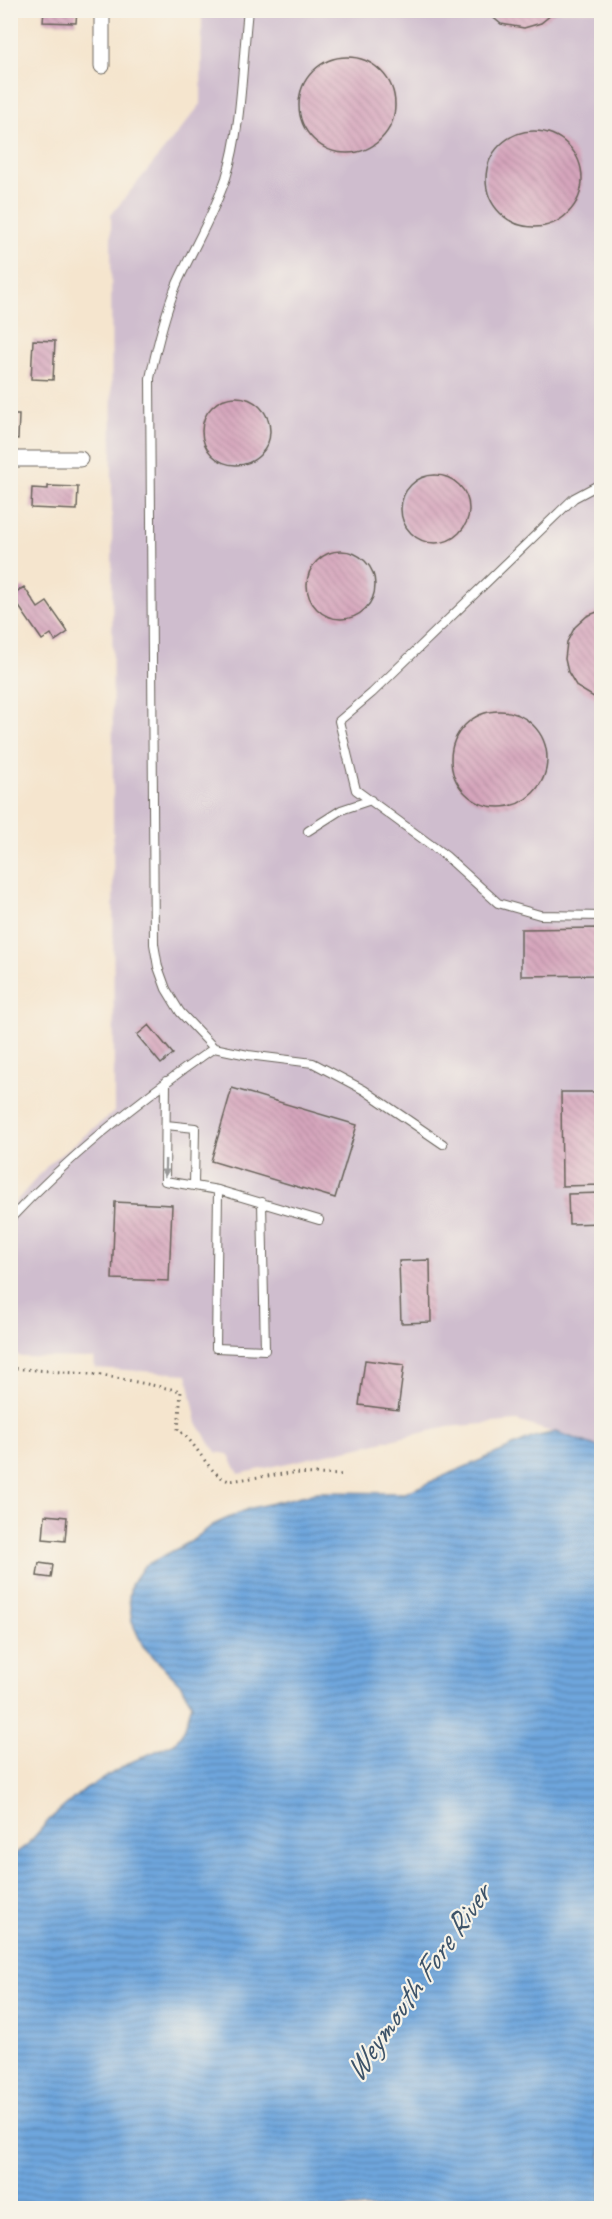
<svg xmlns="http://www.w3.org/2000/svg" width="612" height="2219" font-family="Caveat,sans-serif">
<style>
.industrial{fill:#cfbdce}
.water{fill:url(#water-rules);stroke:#45617c;stroke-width:1.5}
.building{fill:url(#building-back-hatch)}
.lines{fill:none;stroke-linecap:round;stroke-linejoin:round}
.lane-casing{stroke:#68625a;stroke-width:10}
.street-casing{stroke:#68625a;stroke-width:17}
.path{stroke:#68625a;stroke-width:3;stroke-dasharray:1.5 4.5;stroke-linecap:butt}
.lane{stroke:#fff;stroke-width:8}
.street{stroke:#fff;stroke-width:15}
.oneway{fill:#999}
.labels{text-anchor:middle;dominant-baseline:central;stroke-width:4.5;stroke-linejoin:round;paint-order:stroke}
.water-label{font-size:32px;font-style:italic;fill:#3d5369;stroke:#f7f3e8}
</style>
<defs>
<pattern id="water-rules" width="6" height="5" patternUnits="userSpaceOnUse" patternTransform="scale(1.5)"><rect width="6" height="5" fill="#6ea6dd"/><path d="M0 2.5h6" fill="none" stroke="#5a86b2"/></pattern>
<pattern id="building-back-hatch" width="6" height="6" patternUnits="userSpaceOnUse" patternTransform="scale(1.5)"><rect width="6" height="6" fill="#d5a5bc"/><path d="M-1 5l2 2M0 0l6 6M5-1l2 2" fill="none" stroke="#b68da1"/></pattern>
</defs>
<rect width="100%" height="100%" fill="#f7f3e8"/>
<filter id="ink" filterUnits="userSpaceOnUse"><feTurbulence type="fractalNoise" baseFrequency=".0167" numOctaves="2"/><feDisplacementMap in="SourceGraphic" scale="12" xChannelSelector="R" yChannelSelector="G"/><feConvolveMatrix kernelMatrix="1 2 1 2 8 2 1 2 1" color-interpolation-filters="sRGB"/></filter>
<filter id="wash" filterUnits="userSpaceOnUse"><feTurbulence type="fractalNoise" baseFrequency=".008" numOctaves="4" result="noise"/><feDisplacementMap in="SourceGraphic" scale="24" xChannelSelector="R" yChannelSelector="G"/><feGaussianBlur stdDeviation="1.35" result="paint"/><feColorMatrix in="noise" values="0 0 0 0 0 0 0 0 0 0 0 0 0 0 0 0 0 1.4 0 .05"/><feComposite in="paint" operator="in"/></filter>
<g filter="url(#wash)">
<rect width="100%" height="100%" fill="#f5e5ce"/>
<path class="industrial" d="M202,11H601V1448L517,1421L448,1427L239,1474L228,1454L216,1452L197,1423L187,1374L95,1368L94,1358L21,1357L11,1351V1207L49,1164L114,1112L111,215L201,104Z"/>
<path class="water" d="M556,1432L601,1448V2208H11V1857L28,1844L50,1819L81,1792L129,1763L175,1743L184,1730L192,1704L181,1685L143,1646L132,1622L129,1598L131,1585L144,1566L190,1542L213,1525L248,1509L318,1492L405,1493L534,1437Z"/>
<g id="blocks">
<path class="building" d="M44,10H77L76,23L43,22Z
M484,10H557L541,23L524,28L501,24Z
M299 105a48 48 0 1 1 96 0a48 48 0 1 1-96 0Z
M486 179a48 48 0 1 1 96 0a48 48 0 1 1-96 0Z
M33,340L55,341L53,380L31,379Z
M202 431a34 34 0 1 1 68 0a34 34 0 1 1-68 0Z
M10,415H19L18,439L10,438Z
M401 509a34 34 0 1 1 68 0a34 34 0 1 1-68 0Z
M48,486L78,487L77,510L31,508L32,488L48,489Z
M307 585a34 34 0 1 1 68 0a34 34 0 1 1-68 0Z
M24,587L38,608L47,602L68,632L55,641L51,634L42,640L11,595Z
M602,610V702L577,687L568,672L565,659L567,642L575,627L587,616Z
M451 759a48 48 0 1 1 96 0a48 48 0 1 1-96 0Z
M602,928V975L521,976V929Z
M149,1025L173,1054L161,1064L137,1035Z
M232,1088L357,1125L335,1198L211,1161Z
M561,1092H602V1185L562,1186Z
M602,1193V1223L569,1224L568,1194Z
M115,1202L172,1205L169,1281L112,1279Z
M430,1260L431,1322L401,1323L399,1261Z
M365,1360L404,1365L398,1410L359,1405Z
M45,1515L67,1517L65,1541L43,1539Z
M39,1563L53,1565L51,1578L37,1576Z"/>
</g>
</g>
<g filter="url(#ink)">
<use href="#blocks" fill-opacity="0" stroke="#68625a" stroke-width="1.5"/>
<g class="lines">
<g class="lane-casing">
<path id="lane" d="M248,10C242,64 242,127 226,178C213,216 192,250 176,286C164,316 157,346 150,378L154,944L158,967L166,989L180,1012L214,1048L248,1055L313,1063L364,1090L443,1144
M602,483L574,498L372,693L339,721L356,790L446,856L498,903L540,915L602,916
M308,831L341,810L371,800
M166,1081L165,1181L218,1190L216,1348L265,1350L262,1202
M166,1125L195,1128L194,1185
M218,1190L319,1220
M10,1219C72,1153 140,1099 214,1048"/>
</g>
<g class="street-casing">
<path id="street" d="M102,10V66
M10,459H80"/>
</g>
<path class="path" d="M10,1368L102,1375L181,1391L178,1430C199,1444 206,1473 229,1481L291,1473L345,1475"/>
<use href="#lane" class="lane"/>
<use href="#street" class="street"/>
</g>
<defs><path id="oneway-solid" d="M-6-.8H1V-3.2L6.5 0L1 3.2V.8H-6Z" transform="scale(1.5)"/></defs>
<use class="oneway" href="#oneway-solid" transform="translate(165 1168) rotate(91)"/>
</g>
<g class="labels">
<g class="water-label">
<text transform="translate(417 1983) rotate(-55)">Weymouth Fore River</text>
</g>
</g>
<rect width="612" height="2219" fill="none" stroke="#f7f3e8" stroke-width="36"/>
</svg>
